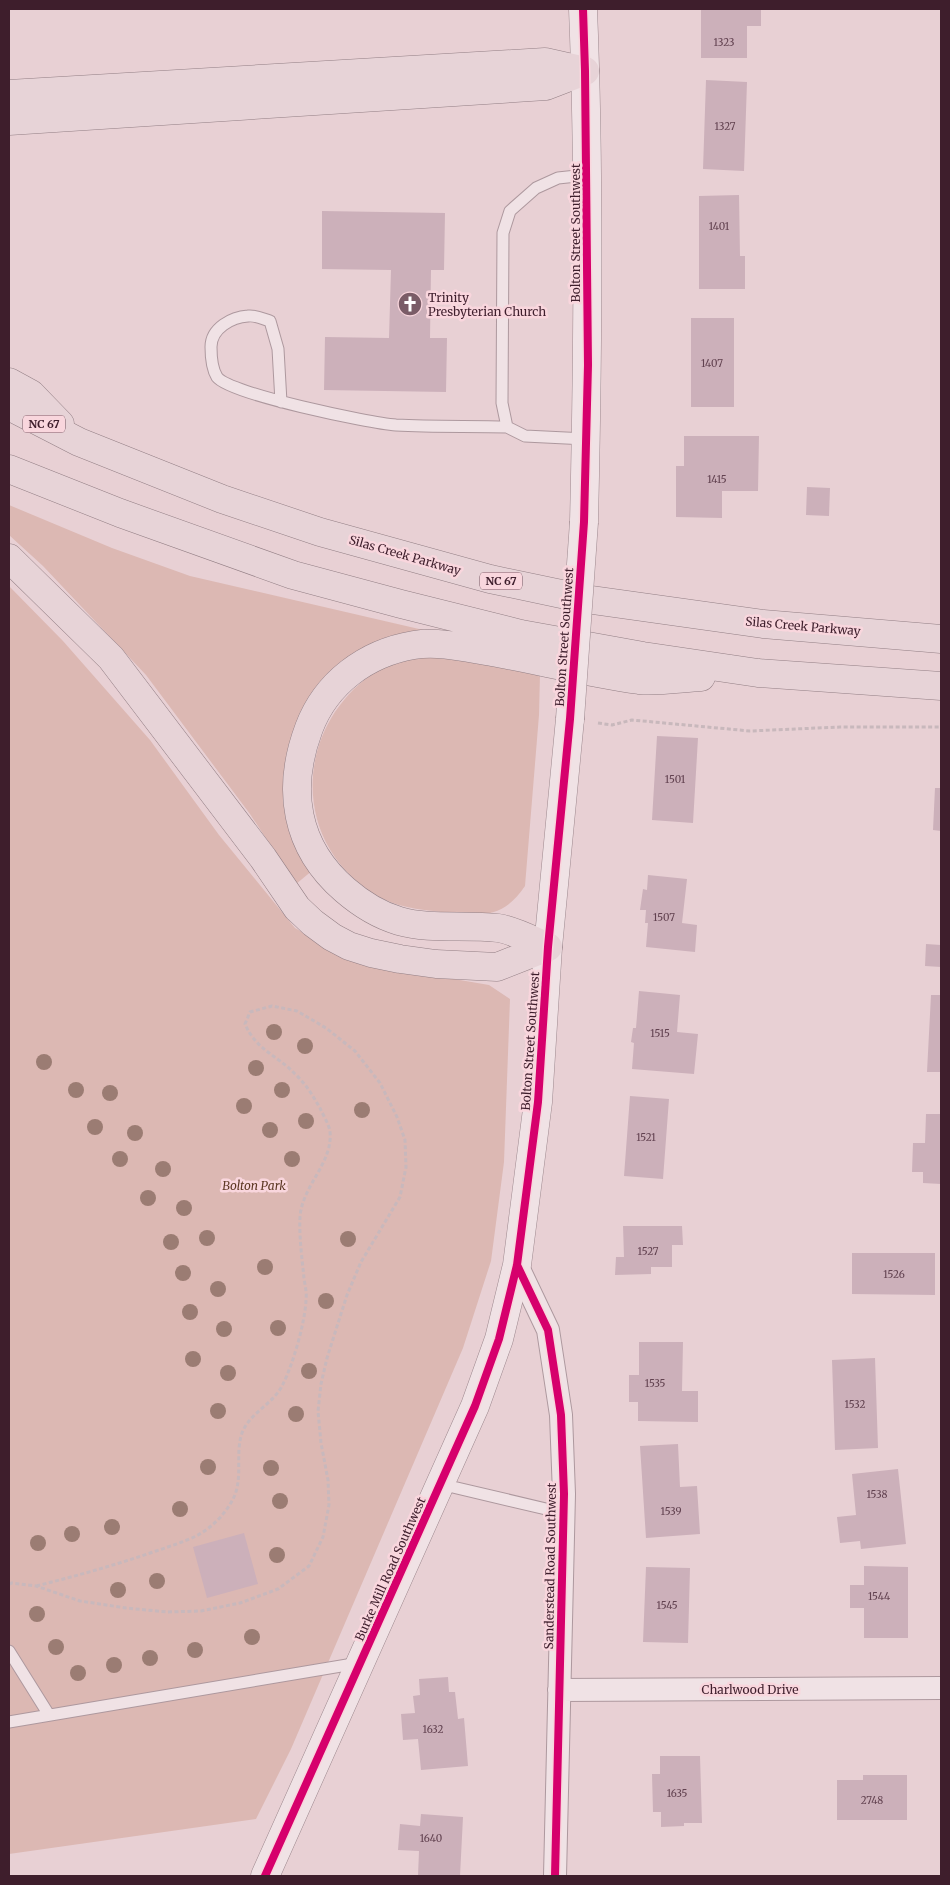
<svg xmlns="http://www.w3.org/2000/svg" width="950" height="1885" font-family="Merriweather,serif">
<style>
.green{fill:#dcb8b3}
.building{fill:#ccb0ba}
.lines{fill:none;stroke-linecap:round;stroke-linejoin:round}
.lane-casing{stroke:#ad989e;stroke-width:13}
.street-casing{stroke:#ad989e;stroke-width:24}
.secondary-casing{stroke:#9d888e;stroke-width:29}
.primary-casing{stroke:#937f85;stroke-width:29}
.path{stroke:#c8b8bc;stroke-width:3;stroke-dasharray:4 2.5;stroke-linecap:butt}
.lane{stroke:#f0e2e5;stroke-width:11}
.street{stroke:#f0e2e5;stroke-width:22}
.secondary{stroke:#f0e2e5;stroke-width:28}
.primary{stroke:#e7d3d7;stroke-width:28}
.secondary-bridge-casing{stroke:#9d888e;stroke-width:29;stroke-linecap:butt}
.secondary-bridge{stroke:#f0e2e5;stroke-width:28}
.cycleway-casing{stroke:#f9d6dd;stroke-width:11}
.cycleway{stroke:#d6006c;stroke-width:8}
.tree{fill:#9b7c73}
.labels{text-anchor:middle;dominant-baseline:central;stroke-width:5;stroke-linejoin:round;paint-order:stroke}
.number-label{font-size:10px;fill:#624250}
.shield{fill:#f9d6dd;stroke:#765561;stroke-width:1}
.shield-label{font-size:11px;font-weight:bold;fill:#3e1e2c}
.street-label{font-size:12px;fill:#3e1e2c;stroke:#f9d6dd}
.poi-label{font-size:12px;fill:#3e1e2c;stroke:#f9d6dd;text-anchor:start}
.park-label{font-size:12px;font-style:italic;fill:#5c3723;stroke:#f9d6dd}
</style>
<rect width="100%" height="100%" fill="#e8d0d4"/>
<path class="green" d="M9,505L112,548L190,576L432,632L351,656L318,684L300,713L288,751L313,870L296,884L250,814L146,675L43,566L9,535Z
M9,586L63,641L150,740L219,835L295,928L355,962L489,985L510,999L504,1162L491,1261L463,1348L291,1749L256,1819L9,1854Z
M443,653L540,674L539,715L525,886C505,916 484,917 450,913C428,910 403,909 383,899C289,849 291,726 378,670C397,657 421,655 443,653Z"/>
<path class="building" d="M701,9H761V26H747V58H701Z
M706,80L747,82L744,171L703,169Z
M739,195L740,256H745V289H699V196Z
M322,211L445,213L444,270H431L430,338H447L446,392L324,390L325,337L389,338L391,270L322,269Z
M691,318H734V407H691Z
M684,436H759L758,491H722V518L676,517V466H684Z
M807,487L830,488L829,516L806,515Z
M657,736L698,738L693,823L652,820Z
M935,788H941V831L933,830Z
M648,875L687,879L682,923L697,925L695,952L646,947L648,923H645L646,910H640L643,889L647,890Z
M926,944L941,945V967L925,966Z
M639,991L680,995L677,1032L698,1034L694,1074L632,1069L634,1043L631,1042L633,1028H636Z
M931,995H941V1072H927Z
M630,1096L669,1099L663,1179L624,1176Z
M926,1114H941V1184L923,1183V1172H912L913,1143H925Z
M623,1226H682L683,1245H672V1267H651V1274L615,1275L616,1257H624Z
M852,1253H935V1295L852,1294Z
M639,1342H683L682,1391H698V1422L638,1421V1402H629V1375H639Z
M875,1358L878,1448L835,1450L832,1360Z
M678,1444L680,1487L697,1486L700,1534L646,1538L640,1446Z
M898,1469L906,1544L861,1549L860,1541L840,1543L837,1517L856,1515L852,1474Z
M244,1533L258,1584L207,1598L193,1547Z
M864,1566L908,1567V1638H864V1608H850V1585H864Z
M646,1567L690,1568L688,1643L643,1642Z
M448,1677L449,1692H455L458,1719L464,1718L468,1766L421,1770L418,1739L403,1740L401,1714L415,1713L413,1696L420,1695L419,1679Z
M660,1756H700L702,1823H684V1826L661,1827V1812H653L652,1774H660Z
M863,1775H907V1820H837V1780H863Z
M421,1814L463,1817L460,1876H418L419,1851L398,1850L400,1824L420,1826Z"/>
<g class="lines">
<g class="lane-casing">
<path id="lane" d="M281,402L278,349L270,321C263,319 256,315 248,316C232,317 211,328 211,347C211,356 212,369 217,377C229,394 370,423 396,425C433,427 470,426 507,427
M586,439L525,436L507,427L502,403L503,233L510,211L536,188L558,178L586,175
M440,1484L563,1513
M9,1651L49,1715
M9,1722L359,1663"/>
</g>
<g class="street-casing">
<path id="street" d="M517,1265L548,1330L561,1415L564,1494L555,1876
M559,1690L941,1688"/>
</g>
<g class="secondary-casing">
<path id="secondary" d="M583,9C590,179 588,351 584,522
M265,1876L475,1406L499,1339L517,1265L538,1102L548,947L570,719"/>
</g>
<g class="primary-casing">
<path id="primary" d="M9,94L545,62L585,71
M9,121L546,86L585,71
M9,382L31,394L60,424
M9,406L79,442L222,499L320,532L490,579L585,599L763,624L941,639
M9,469L120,513L293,575L401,604L521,634L643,656L758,673L941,686
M9,558L111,658L263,858L297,908L313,923L332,937L349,946L371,953L400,959L436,964L497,967L548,947
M548,947C534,941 513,930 498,928C465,924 430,930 399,921C379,915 360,903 345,890C295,847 286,789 309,728C326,683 366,653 414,645C439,641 467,648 492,652C541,661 590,673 639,680C657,682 682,678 701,677"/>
</g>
<path class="path" d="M598,723L612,725L632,720L750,731L840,727H941
M9,1584L12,1583L36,1586L80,1601L126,1608L167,1612L201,1611L240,1603L278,1589L309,1566L323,1537L329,1505L328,1480L321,1443L318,1411L321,1384L327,1358L347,1295L361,1262L400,1197L406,1167L405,1140L397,1117L380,1083L355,1051L326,1028L297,1011L272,1006L250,1012L245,1024C256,1050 277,1055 295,1074C306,1084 313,1096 320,1108C323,1115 329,1124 330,1132C333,1163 302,1186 300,1217C299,1237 302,1258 304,1278C305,1285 307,1293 306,1300C305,1323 293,1364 283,1384C274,1404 250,1412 242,1433C235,1453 243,1477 234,1497C226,1514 210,1530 192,1538C180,1543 168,1547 156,1551C116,1565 76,1576 36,1586"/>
<use href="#lane" class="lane"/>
<use href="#street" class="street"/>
<use href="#secondary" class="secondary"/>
<use href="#primary" class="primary"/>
<g class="secondary-bridge-casing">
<path id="secondary-bridge" d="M570,719L584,522"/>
</g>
<use href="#secondary-bridge" class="secondary-bridge"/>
<g class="cycleway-casing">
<path id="cycleway" d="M517,1265L548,1330L561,1415L564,1494L555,1876
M265,1876L475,1406L499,1339L517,1265L538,1102L548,947L570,719L584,522L588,365L585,71L583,9"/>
</g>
<use href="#cycleway" class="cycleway"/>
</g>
<g class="tree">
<circle cx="274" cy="1032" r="8"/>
<circle cx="305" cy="1046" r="8"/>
<circle cx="44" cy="1062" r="8"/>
<circle cx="256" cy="1068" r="8"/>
<circle cx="76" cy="1090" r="8"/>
<circle cx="282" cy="1090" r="8"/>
<circle cx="110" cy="1093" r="8"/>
<circle cx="244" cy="1106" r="8"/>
<circle cx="362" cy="1110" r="8"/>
<circle cx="306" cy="1121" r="8"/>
<circle cx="95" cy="1127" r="8"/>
<circle cx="270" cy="1130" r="8"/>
<circle cx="135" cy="1133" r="8"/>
<circle cx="120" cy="1159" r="8"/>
<circle cx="292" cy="1159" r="8"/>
<circle cx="163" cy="1169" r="8"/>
<circle cx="148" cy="1198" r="8"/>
<circle cx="184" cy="1208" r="8"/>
<circle cx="207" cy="1238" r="8"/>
<circle cx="348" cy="1239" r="8"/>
<circle cx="171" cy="1242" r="8"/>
<circle cx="265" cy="1267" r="8"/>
<circle cx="183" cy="1273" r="8"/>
<circle cx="218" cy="1289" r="8"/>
<circle cx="326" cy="1301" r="8"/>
<circle cx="190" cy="1312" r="8"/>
<circle cx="278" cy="1328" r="8"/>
<circle cx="224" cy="1329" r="8"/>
<circle cx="193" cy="1359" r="8"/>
<circle cx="309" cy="1371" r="8"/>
<circle cx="228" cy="1373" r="8"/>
<circle cx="218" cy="1411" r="8"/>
<circle cx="296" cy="1414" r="8"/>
<circle cx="208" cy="1467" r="8"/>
<circle cx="271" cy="1468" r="8"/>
<circle cx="280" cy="1501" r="8"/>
<circle cx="180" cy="1509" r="8"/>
<circle cx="112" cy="1527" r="8"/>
<circle cx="72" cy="1534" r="8"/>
<circle cx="38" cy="1543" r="8"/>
<circle cx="277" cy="1555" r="8"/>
<circle cx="157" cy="1581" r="8"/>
<circle cx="118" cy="1590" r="8"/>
<circle cx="37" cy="1614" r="8"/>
<circle cx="252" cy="1637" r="8"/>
<circle cx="56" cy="1647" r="8"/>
<circle cx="195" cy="1650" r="8"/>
<circle cx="150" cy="1658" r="8"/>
<circle cx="114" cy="1665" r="8"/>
<circle cx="78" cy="1673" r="8"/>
</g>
<defs>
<g id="church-disc" transform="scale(1.25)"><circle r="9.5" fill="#7a5c67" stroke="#f9d6dd"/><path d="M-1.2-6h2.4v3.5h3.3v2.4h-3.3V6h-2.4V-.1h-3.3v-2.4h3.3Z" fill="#fff"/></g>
</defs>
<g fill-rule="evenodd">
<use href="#church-disc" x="410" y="304"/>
</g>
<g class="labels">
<g class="number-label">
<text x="724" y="42">1323</text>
<text x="725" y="126">1327</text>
<text x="719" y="226">1401</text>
<text x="712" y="363">1407</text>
<text x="717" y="479">1415</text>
<text x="675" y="779">1501</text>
<text x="664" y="917">1507</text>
<text x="660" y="1033">1515</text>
<text x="646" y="1137">1521</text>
<text x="648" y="1251">1527</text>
<text x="894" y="1274">1526</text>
<text x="655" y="1383">1535</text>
<text x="855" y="1404">1532</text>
<text x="877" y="1494">1538</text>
<text x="671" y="1511">1539</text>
<text x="879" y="1596">1544</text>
<text x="667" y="1605">1545</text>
<text x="433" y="1729">1632</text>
<text x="677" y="1793">1635</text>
<text x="872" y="1800">2748</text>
<text x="431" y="1838">1640</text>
</g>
<g class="shield">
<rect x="23" y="415.5" width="42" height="17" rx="4"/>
<rect x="480" y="572.5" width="42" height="17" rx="4"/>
</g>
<g class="shield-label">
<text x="44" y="424">NC 67</text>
<text x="501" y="581">NC 67</text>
</g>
<g class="street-label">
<text transform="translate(575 233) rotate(-90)">Bolton Street Southwest</text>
<text transform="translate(405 555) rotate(16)">Silas Creek Parkway</text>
<text transform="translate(803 626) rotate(5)">Silas Creek Parkway</text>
<text transform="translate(564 637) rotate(-86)">Bolton Street Southwest</text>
<text transform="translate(530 1041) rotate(-86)">Bolton Street Southwest</text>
<text transform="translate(550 1566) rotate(-89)">Sanderstead Road Southwest</text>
<text transform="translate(390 1569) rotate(-66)">Burke Mill Road Southwest</text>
<text x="750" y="1689">Charlwood Drive</text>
</g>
<g class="poi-label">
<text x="428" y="297">Trinity<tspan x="428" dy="14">Presbyterian Church</tspan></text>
</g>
<g class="park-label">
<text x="254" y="1185">Bolton Park</text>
</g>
</g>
<rect width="950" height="1885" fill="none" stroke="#3e1e2c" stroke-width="20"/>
</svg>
